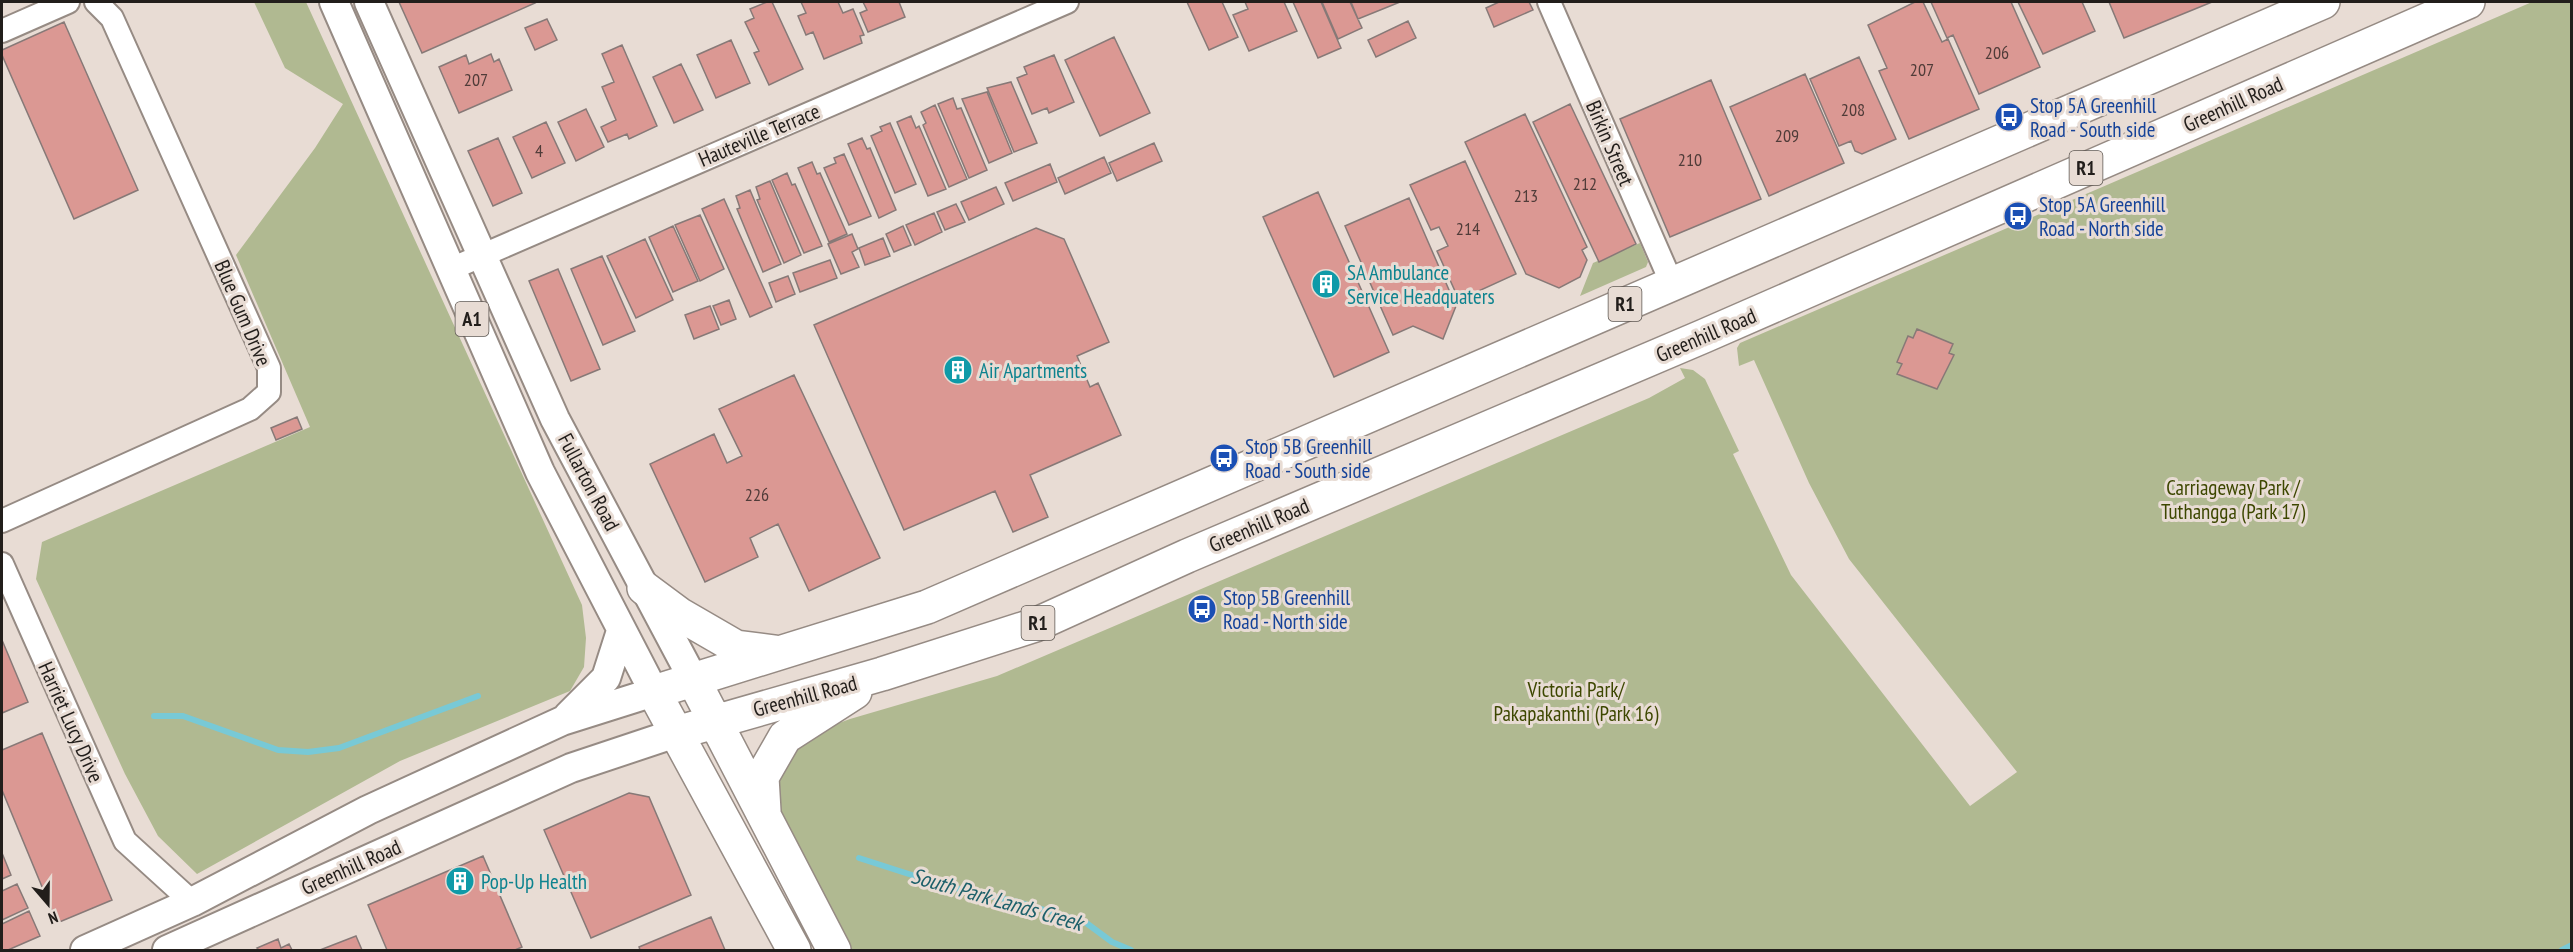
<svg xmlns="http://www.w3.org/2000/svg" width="2573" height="952" font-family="'PT Sans Narrow',sans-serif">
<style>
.green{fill:#b0b991}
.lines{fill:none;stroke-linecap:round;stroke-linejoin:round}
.stream{stroke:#78c9d6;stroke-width:6}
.building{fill:#db9893;stroke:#877977;stroke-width:1.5}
.minor-casing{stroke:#968b84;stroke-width:26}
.major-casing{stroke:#968b84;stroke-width:32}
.highway-casing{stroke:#968b84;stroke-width:36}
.minor{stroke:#fff;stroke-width:22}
.major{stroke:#fff;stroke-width:28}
.highway{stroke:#fff;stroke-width:33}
.labels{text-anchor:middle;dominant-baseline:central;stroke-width:6;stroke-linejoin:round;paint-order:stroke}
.number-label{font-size:18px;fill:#503c39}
.shield{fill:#e8dcd4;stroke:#5d5752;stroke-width:1.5}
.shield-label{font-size:20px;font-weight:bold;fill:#221e1b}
.street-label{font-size:21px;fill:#221e1b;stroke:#e8dcd4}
.transit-label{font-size:21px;fill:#164399;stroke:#e8dcd4;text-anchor:start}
.culture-label{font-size:21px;fill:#0d838f;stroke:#e8dcd4;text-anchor:start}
.park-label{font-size:21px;fill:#3d4700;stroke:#e8dcd4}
.water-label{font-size:22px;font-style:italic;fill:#1d606a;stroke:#e8dcd4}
</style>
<rect width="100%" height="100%" fill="#e8dcd4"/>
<path class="green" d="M254,2H306L582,605L586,638L584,667L570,691L400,761L197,874L158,836L125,774L36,579L42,542L310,427L236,255L315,148L343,104L285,68Z
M2532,2H2571V950H851L776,802L777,768L794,746L817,731L850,719L997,676L1649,398L1685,378L1680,368L1693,370L1705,379L1739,451L1733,454L1791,575L1970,806L2017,772L1849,559L1809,483L1754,360L1739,366L1737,348L1740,343Z
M1640,243L1648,262L1646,267L1580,296L1593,263Z"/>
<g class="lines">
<path class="stream" d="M154,716H183L278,750L308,752L339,748L478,696
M859,858L946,886L1018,902L1085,922L1112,942L1131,950
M2562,950L2572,945"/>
</g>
<path class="building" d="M399,2H534L535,3L422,53Z
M767,2H772L803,69L769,85L754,53L759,51L745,22L754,18L750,9Z
M801,2H838L843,13L853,9L864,35L860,36L862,43L824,59L813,32L806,35L798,16L806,13Z
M863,2H899L905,17L868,32L860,13L867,10Z
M1187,2H1222L1238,37L1209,50Z
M1245,2H1284L1297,31L1249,51L1233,15L1248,9Z
M1293,2H1321L1341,48L1318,58Z
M1322,2H1350L1362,28L1338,39Z
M1351,2H1400L1358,19Z
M1499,2H1529L1533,10L1494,27L1486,8Z
M1915,2H1923L1942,42L1948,39L1979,109L1909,139L1879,71L1887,68L1868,25Z
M1931,2H2011L2040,67L1979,94L1953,35L1947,38Z
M2018,2H2082L2095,31L2043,54Z
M2109,2H2212L2124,38Z
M547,19L557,40L535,50L525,28Z
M1408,21L1416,38L1376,57L1368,40Z
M64,22L138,190L74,219L2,55V50Z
M1114,37L1150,113L1100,136L1065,60Z
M731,40L750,83L716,98L697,55Z
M622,45L657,126L629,139L627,134L608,142L601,127L616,120L602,87L614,82L602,54Z
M491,54L494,62L499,59L512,90L459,113L439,67L466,55L469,64Z
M1054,55L1074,102L1049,113L1047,108L1032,114L1017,78L1027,74L1024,67Z
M1859,57L1896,139L1862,154L1855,151L1851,141L1839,146L1810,79Z
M681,64L703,110L674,123L653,77Z
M1805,74L1844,163L1769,196L1730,107Z
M1711,80L1761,199L1670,237L1620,119Z
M1011,82L1037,143L1014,152L987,88Z
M987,92L1012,153L989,163L962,99Z
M953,98L957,109L961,108L987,170L969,178L938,104Z
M1570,104L1636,244L1599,262L1533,122Z
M935,105L967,179L949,187L923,125L926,123L921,112Z
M586,109L604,147L576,161L558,122Z
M1525,114L1587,247L1582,250L1587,260L1580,277L1559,288L1526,274L1465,142Z
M911,116L916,128L919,126L946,189L928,196L897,122Z
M546,122L565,163L532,178L513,137Z
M890,123L916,184L895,193L871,136L882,131L880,127Z
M498,138L522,193L493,206L468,151Z
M862,138L867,149L870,148L896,210L879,218L848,144Z
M1154,143L1162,161L1117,181L1109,163Z
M844,154L871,216L849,225L824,168L836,163L834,158Z
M1104,157L1111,173L1065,194L1058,178Z
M1465,161L1516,274L1459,300L1437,251L1448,246L1439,227L1431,230L1410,185Z
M812,162L817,174L820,173L847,234L829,242L798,168Z
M1050,164L1057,182L1013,201L1005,183Z
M787,173L792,185L795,184L822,246L804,253L772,180Z
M770,181L801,255L784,263L757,200L760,199L756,187Z
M996,187L1004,204L969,220L961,202Z
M750,190L781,264L763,272L737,209L740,208L736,196Z
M1318,192L1389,352L1334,377L1263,217Z
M1409,198L1456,306L1443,339L1413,326L1393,335L1345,226Z
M724,199L772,307L750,317L702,209Z
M956,204L965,222L945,230L937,212Z
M934,213L942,232L915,245L906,225Z
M700,215L724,269L700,281L675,225Z
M673,226L698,281L673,292L649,237Z
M903,226L911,245L894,252L886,234Z
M1036,228L1064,239L1109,342L1077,356L1090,387L1098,383L1121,435L1030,475L1048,517L1013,532L995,491L904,530L814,325Z
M852,234L858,249L852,252L859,267L841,274L828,244Z
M883,238L890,256L865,265L859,248Z
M645,239L673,300L636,318L607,256Z
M602,256L635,331L603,345L571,269Z
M830,260L837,278L800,292L793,273Z
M558,269L600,369L571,381L529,281Z
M788,276L795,294L776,302L769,283Z
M729,300L736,319L721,325L713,306Z
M710,306L719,329L694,339L685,315Z
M1917,329L1953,344L1949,353L1954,355L1937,389L1897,374L1902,364L1897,362L1908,336L1913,338Z
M794,375L880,558L809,591L778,524L750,538L758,557L705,582L650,464L714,434L727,463L742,456L719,409Z
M297,417L302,429L276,440L271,428Z
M2,640L28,702L2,713Z
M42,733L112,900L57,923L2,790V750Z
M629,793L649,797L691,895L591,938L544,830Z
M2,853L11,875L2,879Z
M483,856L522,947L515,950H387L368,905Z
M17,884L28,908L2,920V891Z
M29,911L40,936L8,950H2V924Z
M711,917L725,950H640L639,947Z
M356,936L362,950H320Z
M278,939L281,948L289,944L292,950H259L257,948Z"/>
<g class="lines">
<g class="minor-casing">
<path id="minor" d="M1549,2L1672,284
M2,31L68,2
M451,269L1067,2
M2,521L250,409L269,392V368L112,18L96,2
M2,564L125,841L192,902"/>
</g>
<g class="major-casing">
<path id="major" d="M369,2L555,419L693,679
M568,716L606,678L621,631
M85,950L192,902L368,810L562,721L654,692L540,472L334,2
M167,950L571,768L676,733"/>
</g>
<g class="highway-casing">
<path id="highway" d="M644,588L679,614L736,647L775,652
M693,679L834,950
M676,733L882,674L1035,625L1187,556L1704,336L2468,2
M764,811L762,777L785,737L855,692
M794,950L654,692L927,607L2323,2"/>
</g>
<use href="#minor" class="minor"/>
<use href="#major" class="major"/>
<use href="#highway" class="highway"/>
</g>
<defs>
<g id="bus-disc" transform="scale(1.5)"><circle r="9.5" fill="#1a4fb4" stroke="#e8dcd4"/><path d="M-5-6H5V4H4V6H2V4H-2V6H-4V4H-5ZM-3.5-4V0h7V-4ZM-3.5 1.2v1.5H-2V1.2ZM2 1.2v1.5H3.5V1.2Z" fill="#fff"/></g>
<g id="building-disc" transform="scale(1.5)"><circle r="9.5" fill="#0f9aa8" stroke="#e8dcd4"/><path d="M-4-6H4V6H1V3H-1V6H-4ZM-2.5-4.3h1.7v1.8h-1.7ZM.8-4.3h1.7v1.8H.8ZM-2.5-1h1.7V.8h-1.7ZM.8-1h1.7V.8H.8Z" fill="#fff"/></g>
</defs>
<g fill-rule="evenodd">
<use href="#bus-disc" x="2009" y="117"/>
<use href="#bus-disc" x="2018" y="216"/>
<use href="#building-disc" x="1326" y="284"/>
<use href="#building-disc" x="958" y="370"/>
<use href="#bus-disc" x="1224" y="458"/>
<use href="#bus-disc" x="1202" y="609"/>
<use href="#building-disc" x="460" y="881"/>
</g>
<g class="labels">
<g class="number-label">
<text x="1997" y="52">206</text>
<text x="1922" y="69">207</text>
<text x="476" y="79">207</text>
<text x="1853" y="109">208</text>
<text x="1787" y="135">209</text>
<text x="539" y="150">4</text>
<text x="1690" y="159">210</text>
<text x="1585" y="183">212</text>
<text x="1526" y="195">213</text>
<text x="1468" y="228">214</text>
<text x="757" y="494">226</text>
</g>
<g class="shield">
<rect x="2069.5" y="151" width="33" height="34" rx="4.5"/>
<rect x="1608.5" y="287" width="33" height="34" rx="4.5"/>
<rect x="455.5" y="302" width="33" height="34" rx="4.5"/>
<rect x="1021.5" y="606" width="33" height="34" rx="4.5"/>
</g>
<g class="shield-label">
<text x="2086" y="168">R1</text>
<text x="1625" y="304">R1</text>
<text x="472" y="319">A1</text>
<text x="1038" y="623">R1</text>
</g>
<g class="street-label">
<text transform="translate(2233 104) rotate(-24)">Greenhill Road</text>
<text transform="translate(759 135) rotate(-23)">Hauteville Terrace</text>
<text transform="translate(1610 143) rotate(67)">Birkin Street</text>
<text transform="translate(243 313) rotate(67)">Blue Gum Drive</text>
<text transform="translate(1706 335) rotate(-23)">Greenhill Road</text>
<text transform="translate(589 482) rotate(62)">Fullarton Road</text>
<text transform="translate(1259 525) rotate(-23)">Greenhill Road</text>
<text transform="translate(805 696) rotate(-15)">Greenhill Road</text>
<text transform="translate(71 722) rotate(66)">Harriet Lucy Drive</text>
<text transform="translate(351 867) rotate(-24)">Greenhill Road</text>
</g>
<g class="transit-label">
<text x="2030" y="105">Stop 5A Greenhill<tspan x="2030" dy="24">Road - South side</tspan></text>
<text x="2039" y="204">Stop 5A Greenhill<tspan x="2039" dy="24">Road - North side</tspan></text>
<text x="1245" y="446">Stop 5B Greenhill<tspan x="1245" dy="24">Road - South side</tspan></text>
<text x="1223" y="597">Stop 5B Greenhill<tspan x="1223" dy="24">Road - North side</tspan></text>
</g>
<g class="culture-label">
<text x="1347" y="272">SA Ambulance<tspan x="1347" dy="24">Service Headquaters</tspan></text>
<text x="979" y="370">Air Apartments</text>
<text x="481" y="881">Pop-Up Health</text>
</g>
<g class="park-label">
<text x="2233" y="487">Carriageway Park /<tspan x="2233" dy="24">Tuthangga (Park 17)</tspan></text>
<text x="1576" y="689">Victoria Park/<tspan x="1576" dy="24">Pakapakanthi (Park 16)</tspan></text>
</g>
<g class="water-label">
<text transform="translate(997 899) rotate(16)">South Park Lands Creek</text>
</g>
</g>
<rect width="2573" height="952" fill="none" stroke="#221e1b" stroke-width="6"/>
<g transform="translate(48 904) rotate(160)" stroke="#e8dcd4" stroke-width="4.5" paint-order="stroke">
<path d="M0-4.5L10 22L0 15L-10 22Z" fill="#221e1b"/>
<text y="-9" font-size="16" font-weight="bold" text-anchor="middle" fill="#221e1b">N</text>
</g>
</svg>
